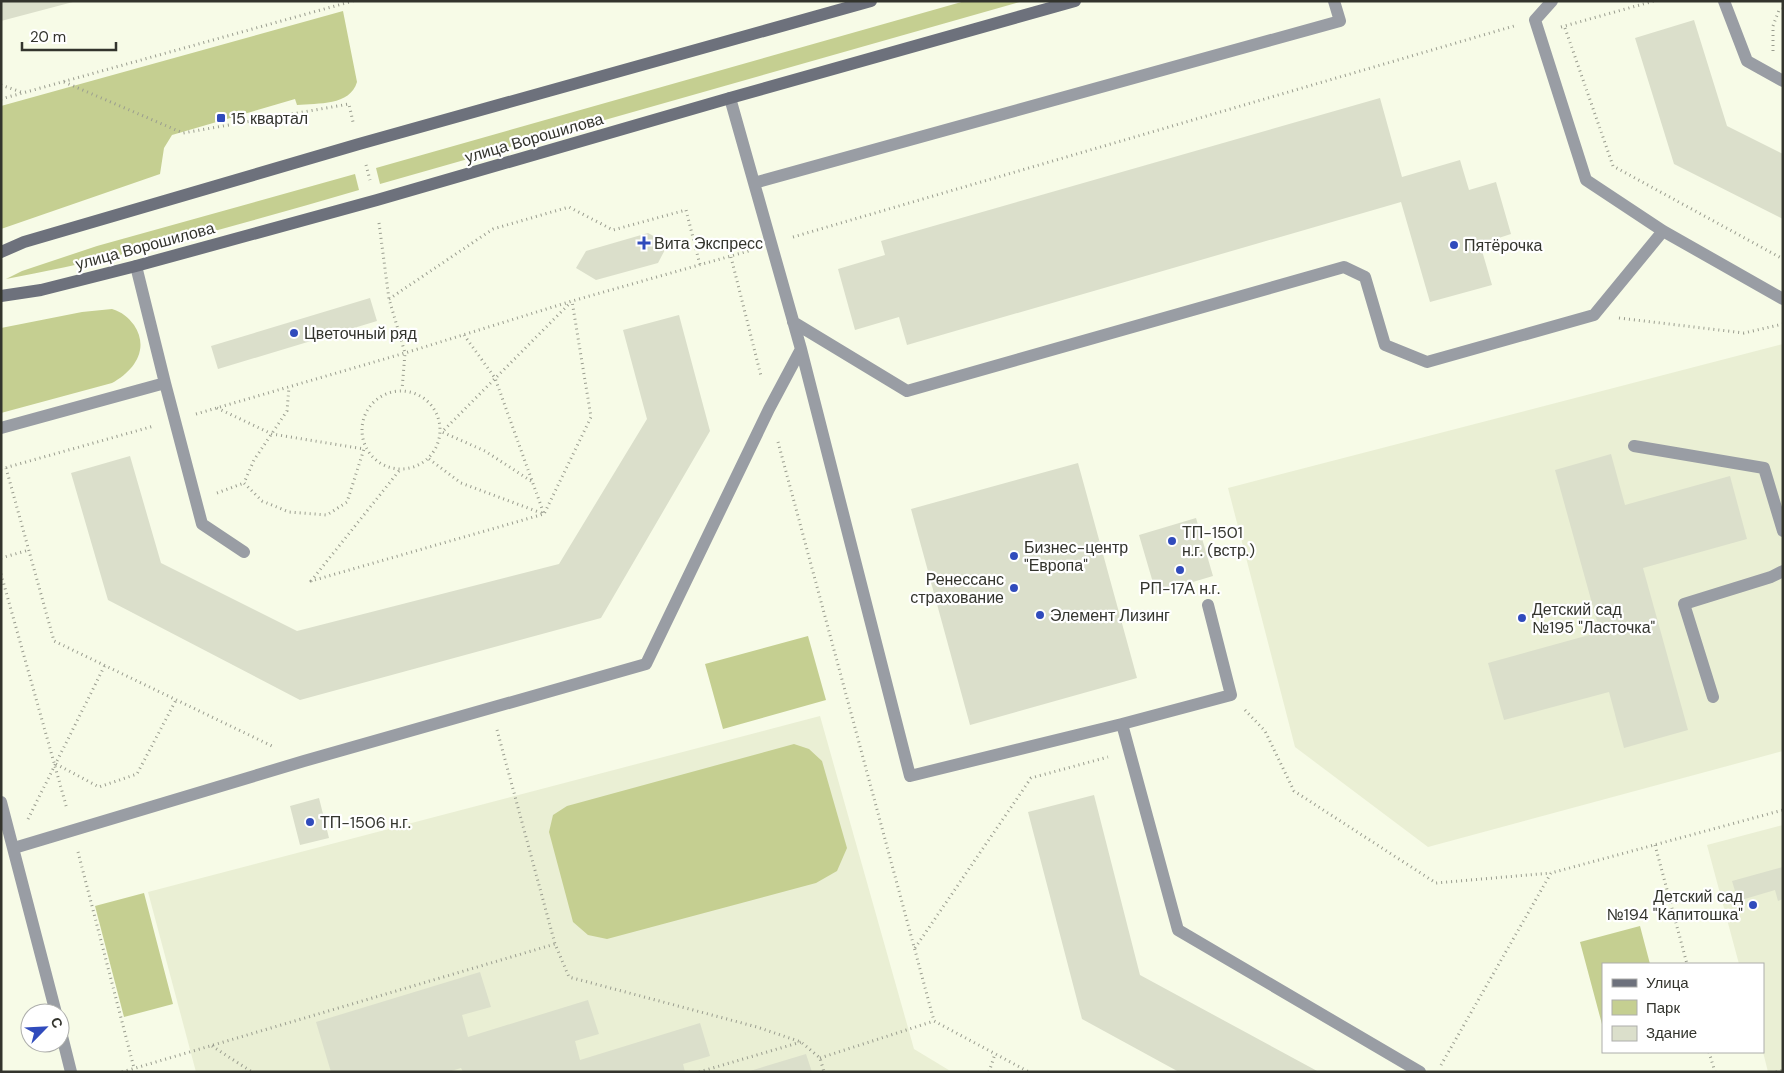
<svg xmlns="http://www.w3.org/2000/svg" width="1784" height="1073" font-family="'DM Sans',sans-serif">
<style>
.built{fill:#eaefd4}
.green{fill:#c5cf91}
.building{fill:#dbdfcb}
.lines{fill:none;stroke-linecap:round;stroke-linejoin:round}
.path{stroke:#9a9d8f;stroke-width:3;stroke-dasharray:1 4;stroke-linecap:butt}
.service{stroke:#999da4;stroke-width:12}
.secondary{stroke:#6d717c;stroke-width:12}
.poi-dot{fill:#304bbc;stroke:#fff;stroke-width:2}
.labels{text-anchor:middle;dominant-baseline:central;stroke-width:4.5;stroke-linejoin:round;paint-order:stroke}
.poi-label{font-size:16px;fill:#33342d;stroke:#fff;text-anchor:start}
.street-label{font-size:16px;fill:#33342d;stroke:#fff}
</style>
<rect width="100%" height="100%" fill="#f7fbe7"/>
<path class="built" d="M1783,344V751L1428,847L1295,747L1228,488Z
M820,716L914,1049L952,1072H196L148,892Z
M1783,825V1072H1768L1763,1052V964H1739L1707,845Z"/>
<path class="green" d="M965,1H1023L380,184L376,168Z
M343,11L357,82C350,106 318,103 297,105L295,99L172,135L164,148L160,174L1,229V106Z
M355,174L359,190C242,224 125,257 6,279L22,271L97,246Z
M112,309C122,312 128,317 134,325C150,349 134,371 112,383L1,413V328L82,312Z
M808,636L826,700L723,729L705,664Z
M794,744L809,749L822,761L847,848L837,871L816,883L607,939L588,935L573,922L549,832L553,815L567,806Z
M144,893L173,1004L124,1017L95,906Z
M1640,926L1650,964H1603V1028L1580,942Z"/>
<path class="building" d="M1,1H73V2L1,21Z
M1694,20L1727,126L1783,154V219L1674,164L1635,38Z
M1380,98L1402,177L1460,160L1469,190L1496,182L1511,234L1480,244L1492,285L1430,302L1401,202L907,345L899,317L855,330L838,269L885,255L881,241Z
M648,233L668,244L658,263L596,280L576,268L586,251Z
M370,298L377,321L218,369L211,346Z
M679,315L710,431L601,618L300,700L108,600L71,473L130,456L161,563L297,631L559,564L647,419L623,330Z
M1611,454L1625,505L1730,476L1747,539L1643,568L1688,730L1624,748L1609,692L1504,720L1488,663L1600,632L1555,470Z
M1078,463L1137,678L970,725L911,509Z
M1196,518L1213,576L1156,593L1139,535Z
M1094,795L1140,975L1319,1072H1179L1082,1019L1028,812Z
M319,798L329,838L300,845L290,806Z
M1783,867V899L1778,901L1775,890L1738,901L1732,881Z
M480,972L491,1007L462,1015L468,1037L588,1000L599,1034L575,1041L580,1060L700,1023L710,1056L683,1064L685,1072H463L461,1068L448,1072H331L316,1022Z
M806,1054L812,1072H750V1071Z"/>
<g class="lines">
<path class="path" d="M1561,27L1654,1
M1565,28L1613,166L1783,259
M1773,51V26L1779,10L1783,9
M64,82L183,133L349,104L353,122
M1,85L24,93
M1,99L353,1
M366,165L370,180
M379,223L389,299L405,353L402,390
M793,237L1514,26
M731,257L761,376
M389,299L493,229L569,207L613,230L686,210L700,265
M1619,318L1744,333L1783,324
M362 430a39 39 0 1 1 78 0a39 39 0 1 1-78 0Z
M217,408L272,434L364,449L347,502L327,515L289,512L262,501L244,483L254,460L287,411L289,387
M196,414L405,353L572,301L752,250
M778,442L934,1021L1029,1072
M429,459L461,483L544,514L591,417L572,301
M6,468L54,641L272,746
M1,469L154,426
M399,471L311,581L544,514L495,378L464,335
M531,481L485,451L442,432L571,302
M217,493L244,483
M1,558L29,550
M1,574L67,809
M1245,710L1265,731L1294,791L1436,883L1551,873
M497,730L555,944
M56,764L99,787L137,774L176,700
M28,819L105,665
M1655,845L1687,964
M78,852L134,1068
M915,948L1031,778L1108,757
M212,1046L252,1072
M1709,1052L1715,1072
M820,1058L934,1021
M1441,1065L1551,873L1783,810
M122,1072L555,944L569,977L757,1027L801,1042L820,1058L824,1072
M699,1072L801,1042
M989,1072L995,1054
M1776,1072L1783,1070"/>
<path class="service" d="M1552,1L1535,20L1586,180L1663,231L1783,299
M1724,1L1747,61L1783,81
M730,98L801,349L910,776L1122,724L1178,930L1420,1072
M754,183L1340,21L1334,1
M793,322L907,391L1344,267L1365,277L1385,345L1427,362L1594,315L1663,231
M165,383L202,524L244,552
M1,428L165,383L136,266
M1634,446L1764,468L1783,531
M1713,697L1684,604L1771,577L1783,571
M1122,724L1231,695L1208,605
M1,802L56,1013
M14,848L304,761L646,664L769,409L801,349
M60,1028L71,1072"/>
<path class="secondary" d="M1,252L24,242L359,144L871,1
M1,296L41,290L136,266L377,200L730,98L1075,1"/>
</g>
<g class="poi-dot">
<rect x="216" y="113" width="10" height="10" rx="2.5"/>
<path d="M641.5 235.5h5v5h5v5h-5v5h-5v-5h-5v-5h5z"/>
<circle cx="1454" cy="245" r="5"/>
<circle cx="294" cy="333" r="5"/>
<circle cx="1172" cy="541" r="5"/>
<circle cx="1014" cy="556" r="5"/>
<circle cx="1180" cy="570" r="5"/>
<circle cx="1014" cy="588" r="5"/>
<circle cx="1040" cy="615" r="5"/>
<circle cx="1522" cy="618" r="5"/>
<circle cx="310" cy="822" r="5"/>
<circle cx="1753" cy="905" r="5"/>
</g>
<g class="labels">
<g class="poi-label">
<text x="231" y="118">15 квартал</text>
<text x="654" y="243">Вита Экспресс</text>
<text x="1464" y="245">Пятёрочка</text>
<text x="304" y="333">Цветочный ряд</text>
<text x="1182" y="532">ТП-1501<tspan x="1182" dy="18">н.г. (встр.)</tspan></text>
<text x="1024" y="547">Бизнес-центр<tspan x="1024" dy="18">"Европа"</tspan></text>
<text x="1004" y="579" text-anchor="end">Ренессанс<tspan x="1004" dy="18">страхование</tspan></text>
<text x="1180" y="588" text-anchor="middle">РП-17А н.г.</text>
<text x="1532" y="609">Детский сад<tspan x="1532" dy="18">№195 "Ласточка"</tspan></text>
<text x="1050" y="615">Элемент Лизинг</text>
<text x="320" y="822">ТП-1506 н.г.</text>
<text x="1743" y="896" text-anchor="end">Детский сад<tspan x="1743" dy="18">№194 "Капитошка"</tspan></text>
</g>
<g class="street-label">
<text transform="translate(534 138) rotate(-16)">улица Ворошилова</text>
<text transform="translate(145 246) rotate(-15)">улица Ворошилова</text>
</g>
</g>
<rect width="1784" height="1073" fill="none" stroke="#33342d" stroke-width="5"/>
<rect x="1602" y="963" width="162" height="90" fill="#ffffff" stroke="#adaeab"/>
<rect x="1612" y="979" width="25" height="8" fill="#6d717c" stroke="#adaeab"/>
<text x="1646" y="988" font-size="15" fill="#33342d">Улица</text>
<rect x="1612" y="1000" width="25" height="15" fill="#c5cf91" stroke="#adaeab"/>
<text x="1646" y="1013" font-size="15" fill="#33342d">Парк</text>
<rect x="1612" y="1026" width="25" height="15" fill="#dbdfcb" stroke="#adaeab"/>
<text x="1646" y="1038" font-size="15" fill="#33342d">Здание</text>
<g transform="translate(45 1028) rotate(66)"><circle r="24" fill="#ffffff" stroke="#adaeab"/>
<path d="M0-4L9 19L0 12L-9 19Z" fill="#304bbc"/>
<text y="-8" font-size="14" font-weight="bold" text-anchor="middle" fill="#33342d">С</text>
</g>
<path d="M22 42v8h94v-8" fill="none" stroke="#33342d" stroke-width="2.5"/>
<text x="30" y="42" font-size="15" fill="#33342d" stroke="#ffffff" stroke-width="4" paint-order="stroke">20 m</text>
</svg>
